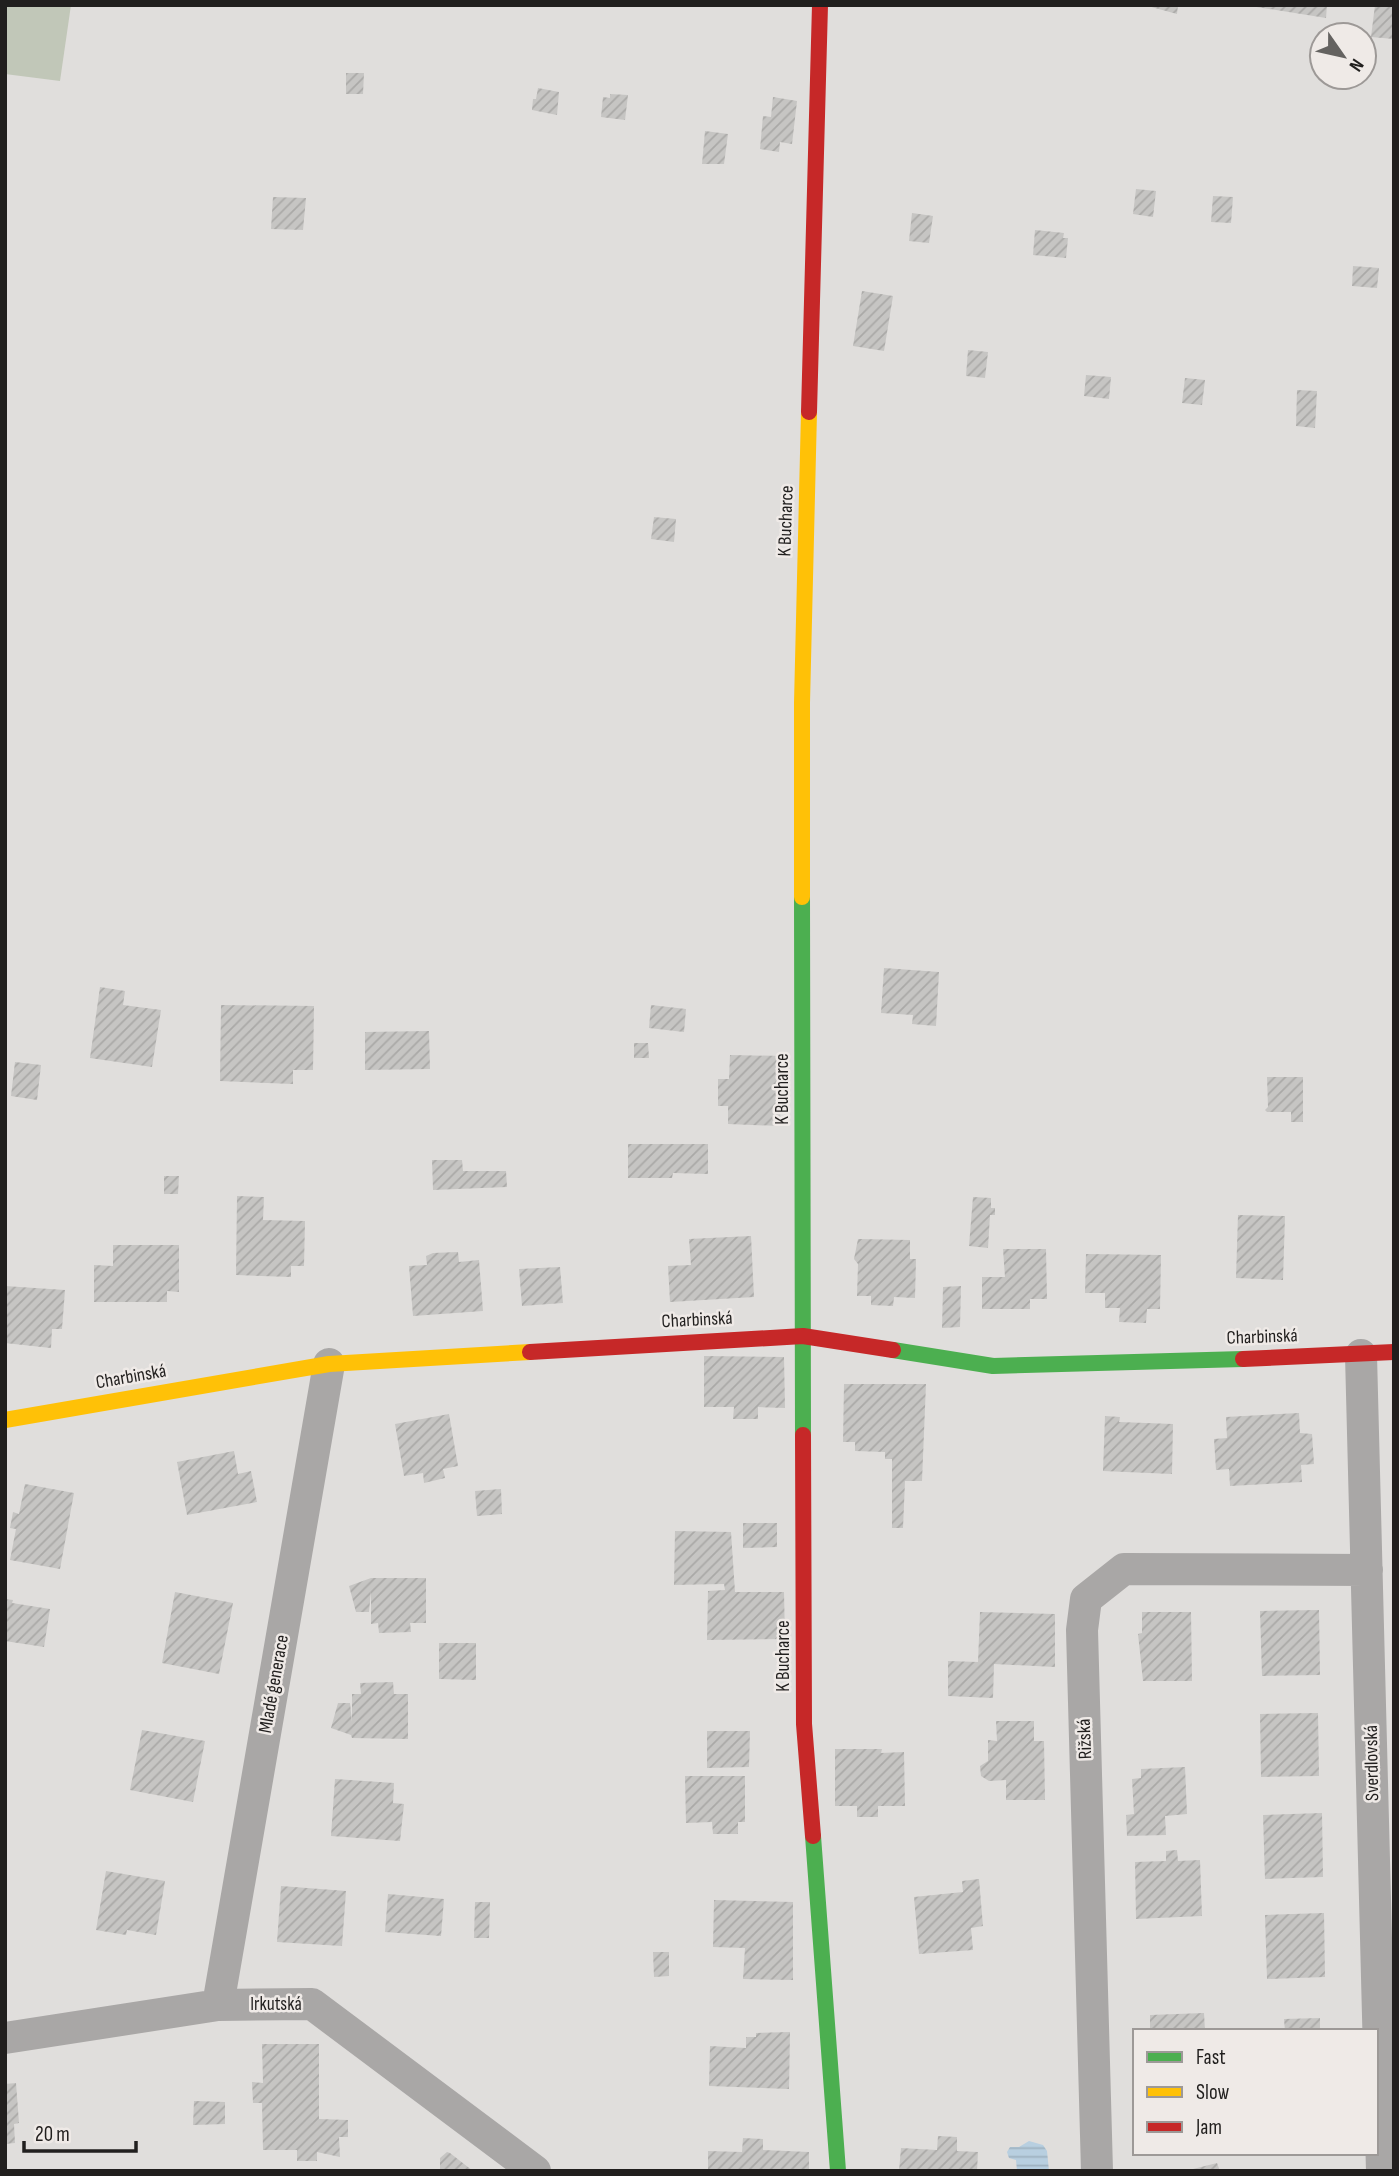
<svg xmlns="http://www.w3.org/2000/svg" width="1399" height="2176" font-family="'Sofia Sans Condensed',sans-serif">
<style>
.park{fill:#c1c7b8}
.water{fill:url(#water-rules)}
.building{fill:url(#building-hatch)}
.lines{fill:none;stroke-linecap:round;stroke-linejoin:round}
.street{stroke:#a9a7a6;stroke-width:32}
.fast{stroke:#4caf50;stroke-width:16}
.slow{stroke:#ffc107;stroke-width:16}
.jam{stroke:#c62828;stroke-width:16}
.labels{text-anchor:middle;dominant-baseline:central;stroke-width:5;stroke-linejoin:round;paint-order:stroke}
.street-label{font-size:19px;fill:#211f1e;stroke:#efeae7}
</style>
<defs>
<pattern id="water-rules" width="6" height="5" patternUnits="userSpaceOnUse" patternTransform="scale(1.75)"><rect width="6" height="5" fill="#b8cfe0"/><path d="M0 2.5h6" fill="none" stroke="#9eb1c0"/></pattern>
<pattern id="building-hatch" width="6" height="6" patternUnits="userSpaceOnUse" patternTransform="scale(1.75)"><rect width="6" height="6" fill="#c6c5c3"/><path d="M-1 1l2-2M0 6l6-6M5 7l2-2" fill="none" stroke="#aaa9a7"/></pattern>
</defs>
<rect width="100%" height="100%" fill="#e0dedc"/>
<path class="park" d="M5,5H71L60,81L5,74Z"/>
<path class="water" d="M1029,2141L1043,2145L1047,2151L1049,2171H1017L1016,2160L1009,2158L1007,2152L1010,2147H1019Z"/>
<path class="building" d="M1144,5H1178L1177,14Z
M1244,5H1327L1326,18Z
M1375,5H1394V39L1371,37Z
M346,73H364L363,94H346Z
M538,88L559,92L557,115L532,110L533,99H536Z
M610,94L628,95L625,120L601,117L603,97L610,98Z
M773,97L797,101L792,144L780,142L779,152L760,149L763,116L771,117Z
M705,131L728,134L724,164H702Z
M1136,189L1156,191L1153,217L1133,214Z
M1213,196L1233,197L1231,223L1211,222Z
M273,197L306,198L303,230L271,229Z
M912,213L933,216L929,243L909,241Z
M1035,230L1064,233L1063,238H1068L1066,258L1033,255Z
M1353,266L1379,268L1377,288L1352,286Z
M862,291L893,296L884,351L853,346Z
M968,350L988,352L985,378L966,376Z
M1086,375L1111,377L1109,399L1084,396Z
M1185,378L1205,380L1202,405L1182,403Z
M1297,390L1317,391L1315,428L1296,426Z
M654,517L676,519L674,542L651,539Z
M884,968L939,972L936,1026L912,1024L913,1015L881,1013Z
M100,987L125,991L123,1005L161,1010L152,1067L90,1058Z
M221,1005L314,1006L313,1070H293V1084L220,1081Z
M651,1005L686,1009L684,1032L649,1028Z
M429,1031L430,1069L365,1070V1032Z
M634,1043H648L649,1058H634Z
M730,1055L782,1056L780,1126L728,1124V1106H718V1079H729Z
M15,1062L41,1065L37,1100L11,1096Z
M1267,1077H1303V1122H1291V1112H1267L1265,1110L1268,1107Z
M628,1144H708V1174L673,1173L672,1178H628Z
M432,1160H462L463,1171H506L507,1187L433,1190Z
M164,1176H179L178,1194H164Z
M237,1196L264,1197L263,1220L305,1221L304,1266H291V1277L236,1275Z
M973,1197L991,1198V1208H995V1215H990L988,1248L969,1246Z
M1238,1215L1285,1216L1283,1280L1236,1278Z
M751,1236L754,1297L670,1302L668,1266L691,1265L689,1239Z
M858,1239L910,1240V1259H916L915,1298L894,1297L893,1306L871,1305V1296H857L858,1264L854,1259Z
M113,1245H179V1292L167,1291V1302H94V1265L113,1266Z
M1003,1249H1046L1047,1299H1030V1309H982V1277H1005Z
M458,1252L459,1262L479,1260L483,1311L413,1316L409,1266L427,1265L426,1256L433,1253Z
M1086,1254L1161,1255L1160,1309H1147L1146,1323L1119,1322L1120,1308H1105V1293H1085Z
M560,1267L563,1303L522,1306L519,1269Z
M5,1286L65,1290L62,1329H52L51,1348L5,1343Z
M961,1286L960,1327L942,1328L943,1287Z
M704,1356L784,1357L785,1408L758,1407V1419H733L734,1407H704Z
M844,1384H926L922,1481H905L903,1528H892V1459H885V1452L855,1451V1442H843Z
M1299,1413L1300,1433L1312,1434L1314,1464L1301,1465L1302,1482L1230,1486L1229,1469L1216,1470L1214,1439L1227,1438L1226,1417Z
M449,1414L458,1466L443,1469L445,1478L424,1483L423,1473L404,1476L395,1424Z
M1105,1416L1120,1417L1119,1422L1173,1424L1172,1474L1103,1471Z
M234,1451L238,1474L251,1471L257,1502L187,1515L177,1462Z
M25,1484L74,1493L60,1569L10,1560L16,1529L10,1528L13,1512L19,1514Z
M501,1489L502,1514L477,1516L475,1491Z
M743,1523H777V1547L743,1548Z
M675,1531L731,1532L735,1592H784L785,1639L707,1640L708,1591L725,1590L724,1584L674,1585Z
M371,1578H426V1623H410L411,1632L379,1633L378,1623L371,1624V1591L369,1612H356L349,1586Z
M175,1592L233,1603L219,1674L162,1663Z
M5,1599L13,1600L12,1603L50,1609L44,1647L5,1641Z
M1319,1610L1320,1675L1262,1676L1260,1611Z
M980,1612L1055,1614V1667L994,1664L993,1698L948,1696V1661L978,1662Z
M1142,1612H1191L1192,1681H1143L1138,1634L1142,1633Z
M439,1643H476V1680L439,1679Z
M393,1682L394,1694H408V1739L352,1738L351,1735L331,1728L338,1703H350L352,1722V1694H361L360,1683Z
M1318,1713L1319,1776L1261,1777L1260,1714Z
M996,1721H1034V1741H1044L1045,1800H1006V1780L989,1781L981,1776L980,1766L988,1761V1740L997,1741Z
M142,1730L205,1741L193,1802L130,1790Z
M707,1731H750L749,1767L707,1768Z
M835,1749H882L881,1753L904,1752L905,1806H878V1817H857V1806H835Z
M1185,1767L1187,1814L1165,1816L1166,1835L1127,1836L1126,1815L1134,1814L1132,1779L1141,1778V1769Z
M685,1776H745V1822H738V1834H713L712,1822L686,1823Z
M335,1779L394,1783L393,1803L404,1804L400,1841L331,1836Z
M1322,1813L1323,1877L1265,1879L1263,1815Z
M1177,1850L1178,1861L1200,1860L1202,1916L1136,1919L1135,1862L1166,1861V1851Z
M106,1871L165,1881L156,1935L127,1930L126,1935L96,1930Z
M979,1879L983,1926L971,1928L973,1950L919,1954L914,1897L963,1892L962,1881Z
M281,1886L346,1891L342,1946L277,1942Z
M388,1894L444,1899L441,1936L385,1932Z
M714,1900L793,1902V1980L743,1979L745,1948L713,1947Z
M475,1902H490L489,1938H474Z
M1324,1913L1325,1977L1267,1979L1265,1915Z
M653,1952H669V1976L654,1977Z
M1204,2013L1205,2031H1150V2015Z
M1320,2018V2028H1327V2031H1285L1284,2019Z
M790,2032L789,2089L709,2086L710,2046L746,2048V2037H756V2033Z
M262,2044H319V2119L348,2120V2137H339L340,2157L317,2152V2161H297V2150H263L262,2103H253L252,2082L263,2083Z
M16,2083L19,2123L14,2124L15,2143L5,2144V2084Z
M194,2101L225,2102V2124L193,2125Z
M938,2136L957,2137V2151L978,2152L977,2171H899L901,2148L937,2150Z
M743,2138L763,2139V2150L809,2152V2171H708V2151L742,2152Z
M447,2152L450,2153L473,2171H440V2158Z
M1217,2163L1220,2171H1189V2170Z"/>
<g class="lines">
<path class="street" d="M1361,1355L1382,2171
M218,2005L329,1364
M5,2038L218,2005L312,2004L535,2171
M1097,2171L1082,1630L1086,1599L1124,1569L1367,1570"/>
<path class="fast" d="M802,897L803,1435
M893,1350L993,1366L1243,1359
M813,1836L838,2171"/>
<path class="slow" d="M802,897V703L809,412
M5,1420L329,1364L530,1352"/>
<path class="jam" d="M809,412L820,5
M530,1352L803,1336L893,1350
M1243,1359L1394,1352
M803,1435L804,1724L813,1836"/>
</g>
<g class="labels">
<g class="street-label">
<text transform="translate(786 521) rotate(-88)">K Bucharce</text>
<text transform="translate(782 1089) rotate(-90)">K Bucharce</text>
<text transform="translate(697 1320) rotate(-3)">Charbinská</text>
<text transform="translate(1262 1337) rotate(-2)">Charbinská</text>
<text transform="translate(131 1377) rotate(-10)">Charbinská</text>
<text transform="translate(783 1656) rotate(-90)">K Bucharce</text>
<text transform="translate(274 1684) rotate(-80)">Mladé generace</text>
<text transform="translate(1085 1739) rotate(-92)">Rižská</text>
<text transform="translate(1372 1763) rotate(-91)">Sverdlovská</text>
<text x="276" y="2004">Irkutská</text>
</g>
</g>
<rect width="1399" height="2176" fill="none" stroke="#211f1e" stroke-width="14"/>
<rect x="1133" y="2029" width="245" height="126" fill="#efeae7" stroke="#9d9997" stroke-width="2"/>
<rect x="1147" y="2052" width="35" height="10" fill="#4caf50" stroke="#9d9997" stroke-width="2"/>
<text x="1196" y="2064" font-size="21" fill="#211f1e">Fast</text>
<rect x="1147" y="2087" width="35" height="10" fill="#ffc107" stroke="#9d9997" stroke-width="2"/>
<text x="1196" y="2099" font-size="21" fill="#211f1e">Slow</text>
<rect x="1147" y="2122" width="35" height="10" fill="#c62828" stroke="#9d9997" stroke-width="2"/>
<text x="1196" y="2134" font-size="21" fill="#211f1e">Jam</text>
<g transform="translate(1343 56) rotate(124)"><circle r="33" fill="#efeae7" stroke="#9d9997" stroke-width="2"/>
<path d="M0-5L12 26L0 18L-12 26Z" fill="#646260"/>
<text y="-10" font-size="19" font-weight="bold" text-anchor="middle" fill="#211f1e">N</text>
</g>
<path d="M24 2141v10h112v-10" fill="none" stroke="#211f1e" stroke-width="3.5"/>
<text x="35" y="2141" font-size="21" fill="#211f1e" stroke="#efeae7" stroke-width="5" paint-order="stroke">20 m</text>
</svg>
